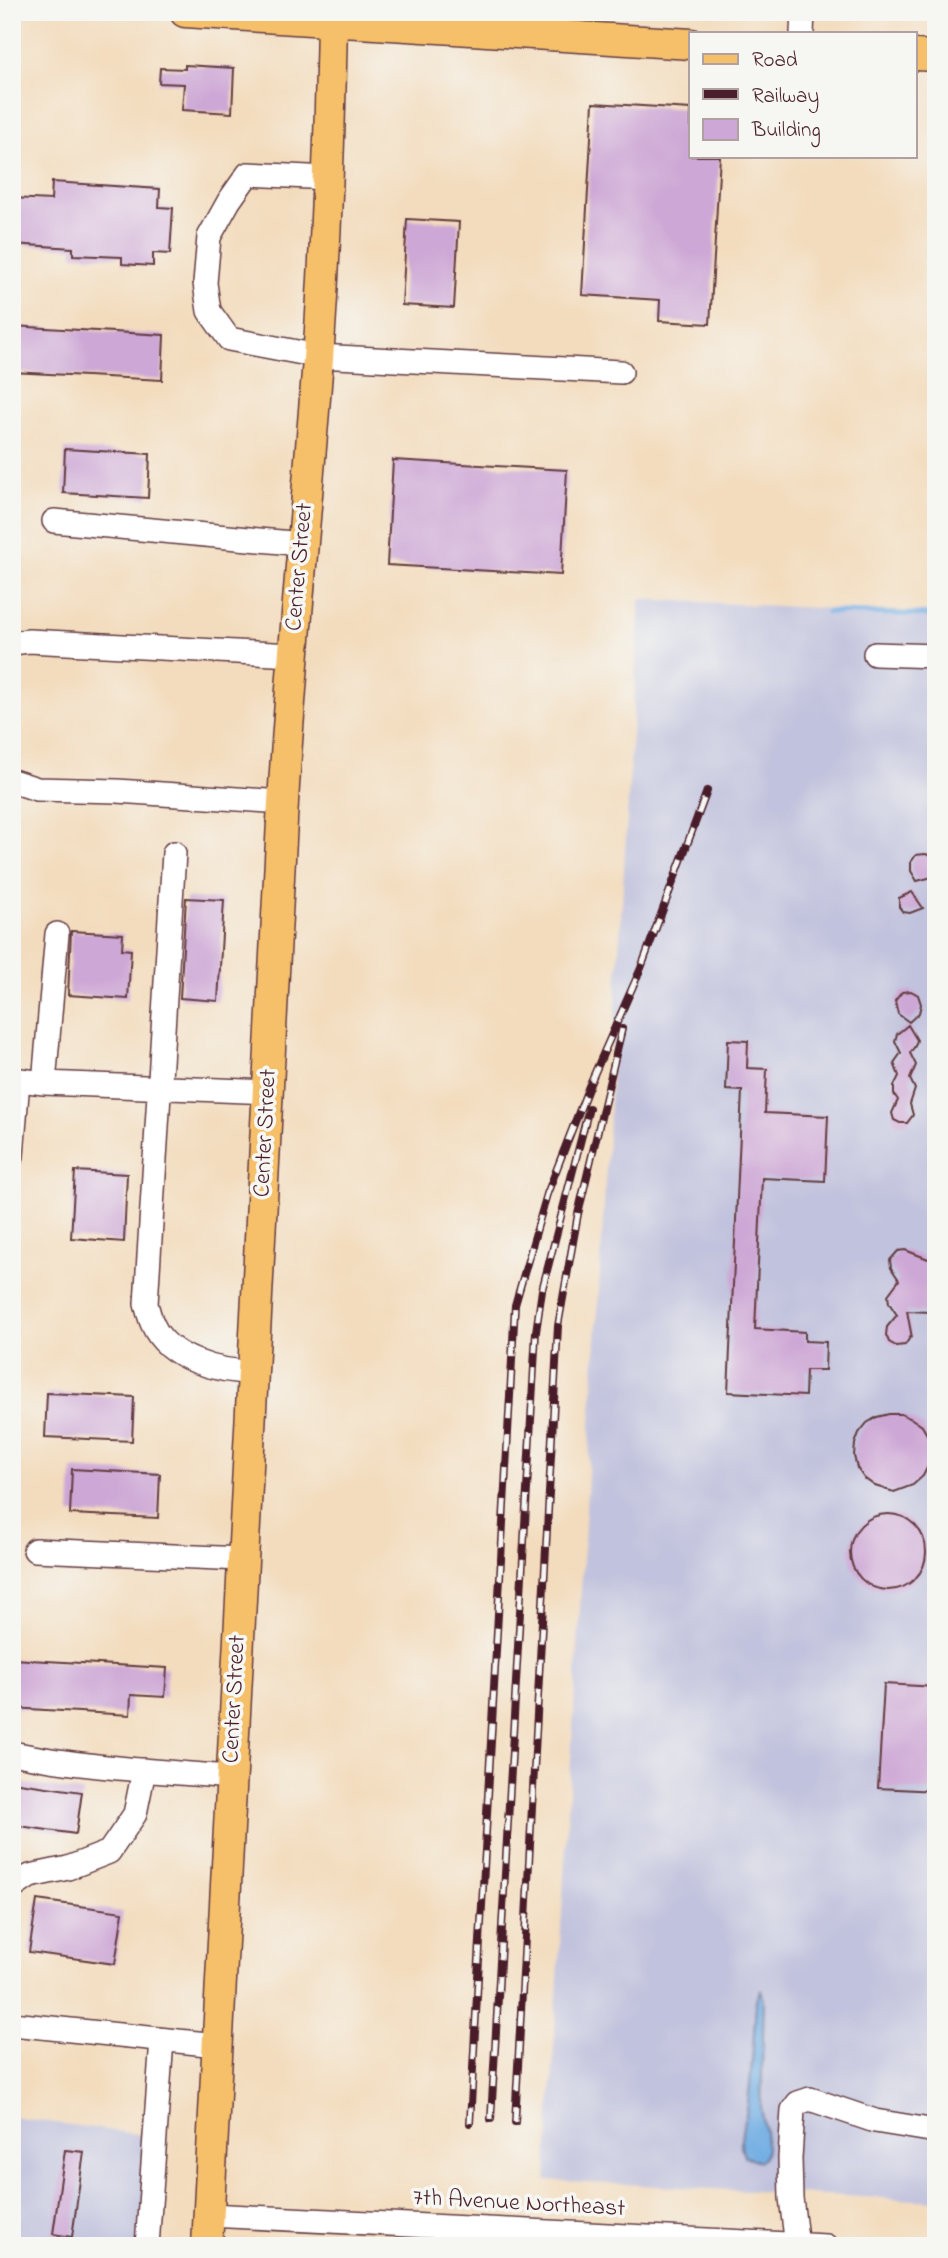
<svg xmlns="http://www.w3.org/2000/svg" width="948" height="2258" font-family="'Indie Flower',sans-serif">
<style>
.industrial{fill:#c1c2dd}
.water{fill:#71ade3;stroke:#5e6687;stroke-width:2}
.lines{fill:none;stroke-linecap:round;stroke-linejoin:round}
.stream{stroke:#71ade3;stroke-width:5}
.building{fill:#cda7d5}
.minor-casing{stroke:#633b41;stroke-width:26}
.major-casing{stroke:#633b41;stroke-width:33}
.minor{stroke:#fff;stroke-width:23}
.major{stroke:#f6c06b;stroke-width:30}
.rail-casing{stroke:#4a1f2b;stroke-width:8}
.rail{stroke:#f6f6f2;stroke-width:5;stroke-dasharray:16;stroke-linecap:butt}
.labels{text-anchor:middle;dominant-baseline:central;stroke-width:7;stroke-linejoin:round;paint-order:stroke}
.street-label{font-size:24px;fill:#4a1f2b;stroke:#f6f6f2}
</style>
<rect width="100%" height="100%" fill="#f6f6f2"/>
<filter id="ink" filterUnits="userSpaceOnUse"><feTurbulence type="fractalNoise" baseFrequency=".0143" numOctaves="2"/><feDisplacementMap in="SourceGraphic" scale="14" xChannelSelector="R" yChannelSelector="G"/><feConvolveMatrix kernelMatrix="1 2 1 2 8 2 1 2 1" color-interpolation-filters="sRGB"/></filter>
<filter id="wash" filterUnits="userSpaceOnUse"><feTurbulence type="fractalNoise" baseFrequency=".00686" numOctaves="4" result="noise"/><feDisplacementMap in="SourceGraphic" scale="28" xChannelSelector="R" yChannelSelector="G"/><feGaussianBlur stdDeviation="1.57" result="paint"/><feColorMatrix in="noise" values="0 0 0 0 0 0 0 0 0 0 0 0 0 0 0 0 0 1.4 0 .05"/><feComposite in="paint" operator="in"/></filter>
<g filter="url(#wash)">
<rect width="100%" height="100%" fill="#f3dcbd"/>
<path class="industrial" d="M640,599L936,614V2201L546,2180Z
M12,2117L166,2138L158,2246H12Z"/>
<path class="water" d="M761,1990L764,2000L761,2107L765,2131L766,2149L764,2157L759,2161L744,2156C736,2139 746,2121 748,2103C752,2069 754,2034 756,2000Z"/>
<g class="lines">
<path class="stream" d="M827,612L936,615"/>
</g>
<g id="blocks">
<path class="building" d="M185,65L234,68L232,113L182,110L184,84L159,83L160,68L185,69Z
M593,103L691,109V156H720L710,324L659,321L660,300L582,295Z
M52,182L160,189L159,207L173,208L170,254L153,253V266L122,264V257L73,255V248L12,244V198L51,200Z
M407,219L459,222L454,308L402,305Z
M12,326L164,335L162,380L12,372Z
M65,449L150,454L148,498L63,493Z
M393,460L567,470L561,575L387,565Z
M925,854L929,855L936,862V876L917,881L911,871V862L916,855Z
M912,892L923,908L910,913L903,912L899,907V898Z
M186,898L224,900L218,1001L180,998Z
M71,931L123,934L122,949L131,950L128,999L68,995Z
M911,991L918,995L921,1004L919,1013L909,1022L898,1014L895,1001L902,992Z
M908,1025L917,1040L915,1046L910,1053L916,1065L910,1079L915,1089L910,1104L913,1115L907,1123H900L894,1120L892,1113L898,1100L894,1094V1086L899,1076L894,1063L901,1053L895,1041L897,1034Z
M728,1040L748,1041L747,1068L767,1069L765,1113L828,1116L825,1181L762,1178L755,1329L805,1332V1341L826,1342L825,1370H806L805,1396L728,1392L742,1091L726,1090Z
M75,1171L127,1174L124,1242L71,1238Z
M905,1250L936,1262V1308H931L930,1312L907,1311L912,1338L911,1336L905,1345L896,1346L889,1342L886,1335L887,1327L897,1315L889,1303L888,1295L899,1280L891,1268L890,1260L898,1251Z
M47,1393L134,1397L132,1441L45,1437Z
M889,1414H901L912,1419L922,1426L929,1438L931,1451L929,1464L923,1476L913,1485L894,1492L875,1486L864,1478L857,1468L854,1456L855,1444L859,1433L867,1423L877,1417Z
M72,1469L160,1474L158,1518L70,1514Z
M850 1552a38 38 0 1 1 76 0a38 38 0 1 1-76 0Z
M12,1659L167,1668L165,1697L131,1695L130,1715L12,1708Z
M884,1684L936,1687V1791L878,1788Z
M12,1782L82,1792L76,1834L12,1825Z
M37,1900L123,1912L115,1964L29,1952Z
M65,2150L84,2152L72,2237L53,2234Z"/>
</g>
</g>
<g filter="url(#ink)">
<use href="#blocks" fill-opacity="0" stroke="#633b41" stroke-width="2"/>
<g class="lines">
<g class="minor-casing">
<path id="minor" d="M802,33L803,12
M329,178L248,174L229,201L209,237L205,283L209,311L229,339L318,356L621,372
M54,521L303,544
M12,643L29,641L292,655
M875,654L936,656
M12,781L37,789L117,791L283,802
M174,853L146,1304C148,1311 150,1319 153,1325C168,1359 219,1372 253,1372
M12,1079L44,1083L268,1092
M44,1083L57,934
M12,1156L18,1080
M35,1550L242,1559
M12,1753C84,1768 158,1771 231,1777
M12,1888L30,1876L68,1868L109,1852L135,1814L144,1770
M12,2024L217,2045
M209,2215L826,2246
M147,2246L162,2040
M797,2246L791,2198L790,2158L793,2110L798,2103L810,2099L875,2121L936,2131"/>
</g>
<g class="major-casing">
<path id="major" d="M185,12L691,44
M915,55L936,56
M207,2246L283,802C292,654 307,507 318,359C326,246 330,133 332,20"/>
</g>
<use href="#minor" class="minor"/>
<use href="#major" class="major"/>
<g class="rail-casing">
<path id="rail" d="M491,2119L536,1332L542,1290L589,1108
M515,2122L558,1326L578,1214L622,1029
M470,2123L515,1305L547,1194L589,1086L641,968L707,791"/>
</g>
<use href="#rail" class="rail"/>
</g>
</g>
<g class="labels">
<g class="street-label">
<text transform="translate(300 567) rotate(-85)">Center Street</text>
<text transform="translate(266 1133) rotate(-87)">Center Street</text>
<text transform="translate(235 1699) rotate(-87)">Center Street</text>
<text transform="translate(519 2204) rotate(3)">7th Avenue Northeast</text>
</g>
</g>
<rect width="948" height="2258" fill="none" stroke="#f6f6f2" stroke-width="42"/>
<rect x="689" y="32" width="228" height="126" fill="#f6f6f2" stroke="#b1a0a2" stroke-width="2"/>
<rect x="703" y="54" width="35" height="10" fill="#f6c06b" stroke="#b1a0a2" stroke-width="2"/>
<text x="752" y="66" font-size="21" fill="#4a1f2b">Road</text>
<rect x="703" y="89" width="35" height="10" fill="#4a1f2b" stroke="#b1a0a2" stroke-width="2"/>
<text x="752" y="102" font-size="21" fill="#4a1f2b">Railway</text>
<rect x="703" y="119" width="35" height="21" fill="#cda7d5" stroke="#b1a0a2" stroke-width="2"/>
<text x="752" y="136" font-size="21" fill="#4a1f2b">Building</text>
</svg>
